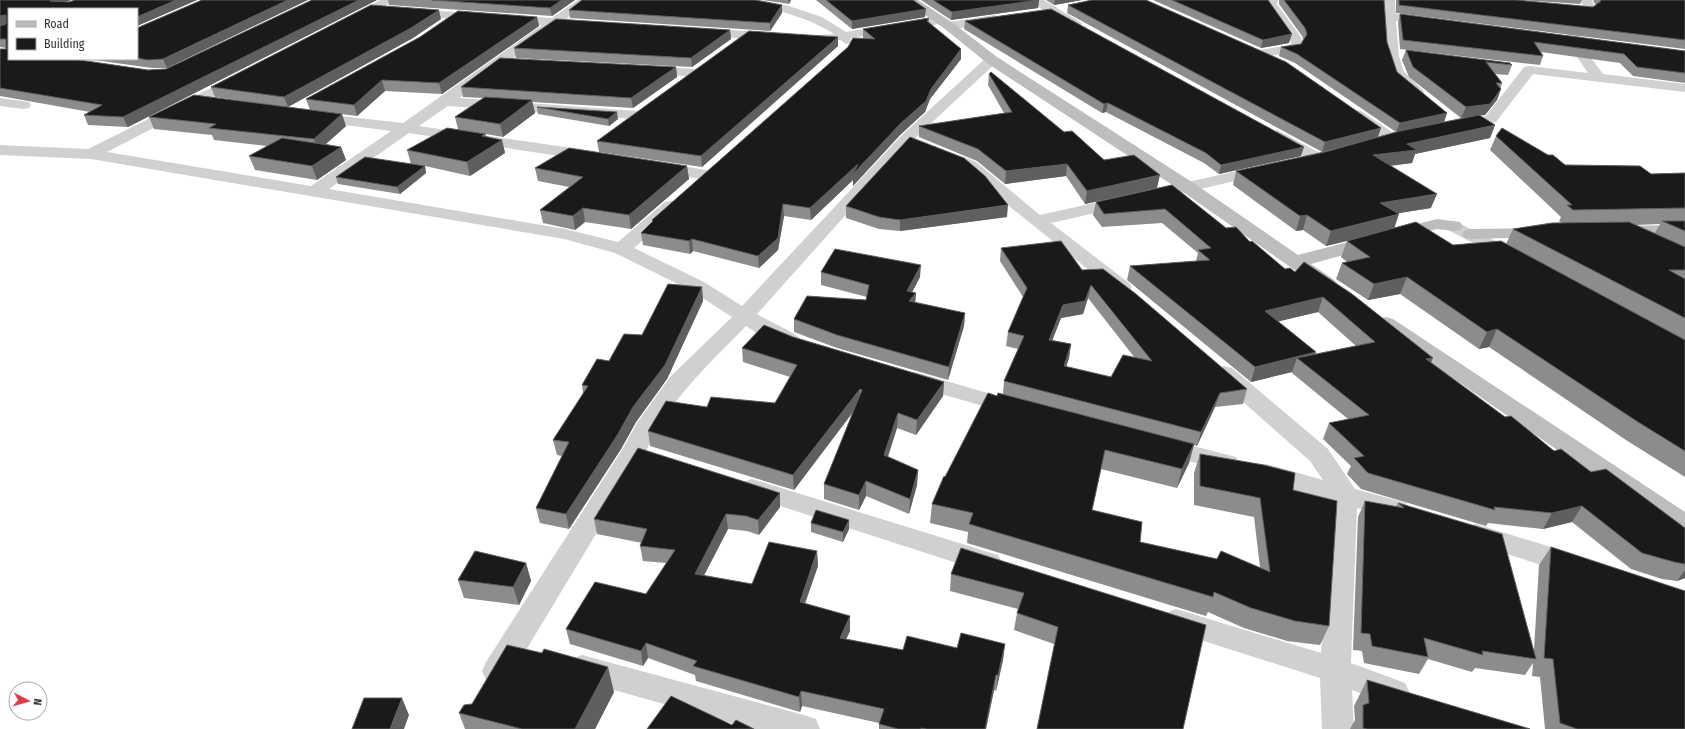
<svg xmlns="http://www.w3.org/2000/svg" width="1685" height="729" font-family="'Fira Sans Condensed',sans-serif">
<style>
.lines{fill:none;stroke-linecap:round;stroke-linejoin:round}
.street{fill:#d0d0d0;fill-rule:evenodd}
.secondary{fill:#bdbdbd;fill-rule:evenodd}
.wall{fill:#8c8c8c;fill-rule:evenodd}
.shaded-wall{fill:#5f5f5f}
.building{fill:#1a1a1a;stroke:#5f5f5f;fill-rule:evenodd}
</style>
<rect width="100%" height="100%" fill="#fff"/>
<g class="lines">
<path class="street" d="M380,0H395L355,23L351,24L345,20Z
M578,0H591L566,19L584,21L586,24L584,27L557,26L459,98L636,111L641,112L643,115L641,118L636,119L448,106L419,126L592,151L598,153L600,156L598,159L592,161L409,133L329,189L565,229L618,242L665,202L671,201L677,202L680,206L677,210L634,248L704,282L742,306L901,136L987,57H997L999,60L911,142L757,314C767,321 794,331 800,339L797,344C780,348 760,335 746,326C707,366 670,399 646,451L508,680L497,684L486,680L482,671L486,662L622,450L637,423L670,377L732,317L690,290L615,253L564,239L91,159L0,155V145L88,149L239,74L244,75L246,78L244,81L107,152L311,186L391,131L314,121L309,120L307,117L309,114L314,113L403,123L542,25L411,16L405,12L407,9L552,18Z
M731,0H761L789,6L822,17L846,32L939,16L945,20L939,24L851,38L850,43L846,44L840,40L808,43L802,39L804,36L834,34C804,15 772,8 737,3Z
M1031,0H1044L1082,23L1080,26C1069,28 1038,9 1031,0Z
M1266,0H1278L1277,4L1301,37L1303,43L1298,51L1259,58L1252,54L1254,51L1289,45L1291,43L1289,37L1265,4Z
M1383,0H1395L1396,14L1428,17L1434,21L1428,25L1396,21L1399,56L1404,72L1422,89L1424,92L1422,95C1415,97 1411,94 1406,90C1379,69 1384,30 1383,0Z
M1497,0L1583,6L1580,0H1592L1596,10L1594,12H1570L1588,54L1603,74L1685,84V92L1533,74L1496,122L1457,132L1452,130L1449,127L1452,124L1486,116L1524,67L1529,66L1588,73L1575,54L1558,11C1544,10 1505,11 1497,0Z
M995,15L1001,19L999,22L949,30L943,26L949,22Z
M700,28L774,33L780,37L774,41L696,35L694,32Z
M646,66L696,69L701,70L703,73L701,76L696,77L641,73L639,70L641,67Z
M0,98L29,102L31,105L29,108L24,109L0,106Z
M1356,110L1361,111L1398,136L1401,139L1398,142H1388L1351,117L1349,114L1351,111Z
M1277,130L1322,154L1339,149L1345,151L1347,154L1345,157C1335,160 1324,165 1314,162L1272,138L1269,135L1272,132Z
M964,157L976,162L1040,215L1264,165L1270,167L1272,170L1270,173L1051,223L1129,283L1132,287L1129,291L1122,293L1115,291L958,165L956,162L958,159Z
M658,162L712,171L714,175L712,179L706,180L652,170L650,167L652,164Z
M1454,221L1519,252L1521,256L1519,260L1512,262L1505,260L1448,230L1445,226L1448,222Z
M1224,366L1232,368L1328,449L1355,489L1406,503L1410,510L1406,517L1397,519L1357,508L1351,663L1405,683L1410,693L1405,703L1394,707L1352,690L1354,729H1322L1320,678L1166,629L1161,621L1166,613L1176,609L1321,653L1332,501L1257,479L1253,473L1257,467L1266,464L1323,480L1310,461L1216,378L1213,373L1216,368Z
M915,372L1022,403L1026,408L1022,413L1014,415L907,384L904,379L907,374Z
M1162,438L1236,457L1239,463L1236,469L1227,471L1153,452L1150,446L1153,440Z
M752,479L998,555L1002,562L998,569L988,573L743,494L739,488L743,482Z
M1476,524L1583,557L1587,564L1583,571L1573,575L1466,541L1463,534L1466,527Z
M582,655L804,715L816,719L820,729H753L582,681L571,677L567,668L571,659Z"/>
<path class="secondary" d="M904,0H918L953,23L997,57L1195,184L1298,255L1437,219L1460,222L1463,226L1460,230L1454,231L1437,229L1311,264L1333,279L1336,283L1333,287L1326,289L1319,287L1183,192L987,63L945,29Z
M1685,225V235L1618,236L1612,235L1609,231L1612,227L1618,226Z
M1542,228L1548,229L1551,233L1548,237L1471,239L1465,238L1462,234L1465,230L1471,229Z
M1386,317L1393,319L1685,512V535L1676,532L1379,327L1376,323L1379,319Z"/>
</g>
<path class="wall" d="M0,0H71L66,2H69L75,0H197L137,26V9L9,59L148,70L166,69L312,0H377L128,127L88,125L84,115L90,112L0,96V49H6V48L0,47V26L6,24Z
M202,0L167,68H152L87,59H137V28Z
M388,0H575L552,16L389,5Z
M763,0H791L789,4Z
M816,0H913L925,17L852,29Z
M921,0H1039L1038,8L951,20Z
M1046,0H1082L1054,5Z
M1153,0H1268L1289,43L1261,48Z
M1279,0H1384L1387,42L1397,72L1447,113L1444,122L1476,116L1461,118L1409,77L1402,60L1406,50L1512,65L1508,75L1494,74L1502,83L1497,100L1485,115H1479L1495,125L1490,138L1415,154L1412,163L1391,166L1431,208L1398,213L1394,228L1453,245L1506,244L1513,229L1562,223L1559,221L1561,217L1490,150L1496,136L1565,165L1651,174L1685,173V477L1626,440L1489,347L1479,349L1400,294L1368,300L1336,279L1342,263L1347,262L1341,257L1347,241L1326,246L1303,230L1296,231L1233,185L1236,171L1322,152L1067,13L1068,5L1378,137L1396,132L1295,63L1279,56L1281,47L1301,44L1303,39L1302,36L1279,4ZM1660,224L1655,233L1636,225Z
M1396,0H1516L1593,7L1596,6L1593,0H1685V49L1396,13Z
M1519,0H1582L1580,4Z
M569,10L782,13L770,31L570,18Z
M1400,14L1685,51V83L1633,76L1620,63L1541,52L1543,56L1540,65L1400,49L1398,23Z
M537,17L539,26L442,94L385,91L357,116L317,111L346,126L326,144L341,147L346,160L317,180L255,170L249,156L267,146L214,140L212,135L154,129L149,117L256,103L215,97L211,87L441,19L413,38L288,107L310,110L306,99Z
M929,18V23L961,59L930,99L925,112L900,135L853,186V180L811,220L784,216L778,250L759,268L693,251L690,254L643,245L641,233L652,222V220L863,38V29Z
M965,21L1301,156L1219,174L1204,163L1106,112L1102,113L964,29Z
M730,30L731,39L692,67L516,58L514,48Z
M838,37V46L702,167L599,152L597,141Z
M676,67L677,77L633,108L532,102L535,113L503,137L486,134V136L502,140L505,153L470,176L425,166L426,173L400,194L338,184L336,177L411,164L407,150L458,129L455,117L484,98L463,97L461,87Z
M989,74L1064,132L1104,160L1157,188L1085,204L1066,176L1005,184L977,161L919,137V126L1004,113L988,85Z
M537,107L618,119L609,126L538,114Z
M687,166L689,179L631,229L585,222L575,230L543,223L540,210L569,187L538,181L535,168Z
M1172,185L1226,228L1250,242L1285,269L1295,272L1431,362L1505,417L1554,451L1591,472L1685,528V578L1677,581L1662,579L1631,569L1572,522L1543,529L1488,523L1486,526L1361,489L1347,474L1351,466L1323,439L1329,423L1348,419L1292,373V372L1251,382L1127,280L1130,266L1196,261L1198,253L1162,223L1102,227L1093,215L1096,202ZM1318,312L1356,346L1315,354L1316,352L1278,321Z
M846,206L1007,217L900,231L879,229L846,218Z
M1001,248L1082,270L1247,389L1243,404L1215,407L1197,446L1194,445L1189,463L1177,488L1101,469L1092,510L1140,542L1217,559L1260,567L1254,517L1194,505V473L1200,454L1293,490L1329,626L1320,645L1287,641L1244,628L1208,612L1206,616L967,543L968,532L930,523L932,504L945,477L997,396L1003,394L1004,381L1018,349L1006,346L1008,332L1023,297L1000,261ZM1088,298L1135,358L1111,377L1066,367L1069,358L1071,344L1052,340L1061,318L1083,314Z
M821,272L920,277L912,292L916,293L915,303L965,313L964,326L948,380L837,348L794,332V319L866,300L867,297L821,285Z
M702,287L703,301L667,379L636,422L621,449L569,529L540,523L536,508L562,456L557,455L553,440L583,394L582,385L609,361L642,335Z
M793,337L944,382L943,396L916,435L897,428L888,457L918,470L917,485L909,514L866,496L859,510L824,499V484L853,412L794,490L650,446L648,431L707,407L775,403L790,377L743,362L742,348Z
M780,493V507L759,535L747,531L728,529L704,575L752,584L817,551L818,566L805,604L850,631L846,639L903,650L957,648L1005,644L1003,660L996,691L994,690L986,729H879V723L802,706L800,712L696,681L695,675L648,658L643,666L570,644L566,629L646,594L666,563L643,561L640,546L642,543L597,534L594,519Z
M1365,501L1396,507L1398,503L1534,650L1539,565L1551,547L1685,729H1545L1540,677L1532,676L1533,663L1525,675L1475,668L1472,672L1428,659L1419,674L1364,663L1362,651L1353,650L1358,517Z
M849,520V529L843,542L811,532V523Z
M526,563L531,581L519,605L464,598L458,580Z
M951,574L1206,625L1054,644L1014,630L1017,613L1018,609L950,591Z
M1367,680L1530,729H1350L1355,720L1354,706Z
M614,692L595,729H465L459,713Z"/>
<path class="shaded-wall" d="M51,0H71L56,6L50,1Z
M176,0H197L137,26V17Z
M288,0H308L167,68L163,59Z
M359,0H377L128,127L123,117Z
M562,0H575L552,16L550,8Z
M788,0H791L789,4Z
M1039,0L1038,8L951,20L952,12Z
M1055,0H1082L1054,5Z
M782,5V13L770,31V23Z
M926,9L925,17L852,29V21Z
M439,10L441,19L413,38L288,107L284,97Z
M6,15L9,23L0,26V16Z
M537,17L539,26L442,94L439,83Z
M730,30L731,39L692,67L691,58Z
M1292,34L1289,43L1261,48L1263,40Z
M838,37V46L702,167L701,156Z
M961,49V59L930,99L925,112L900,135L853,186V180L811,220L810,208L931,89Z
M676,67L677,77L633,108L631,98Z
M382,80L385,91L357,116L354,105Z
M1501,89L1497,100L1485,115L1461,118L1466,107Z
M532,100L535,113L503,137L500,124Z
M1108,103L1106,112L1102,113L1104,104Z
M617,112L618,119L609,126L608,119Z
M1447,113L1444,122L1396,132L1400,123Z
M342,114L346,126L318,151L314,139Z
M1495,125L1490,138L1415,154L1412,163L1368,168L1373,155L1407,144Z
M1381,128L1378,137L1322,152L1325,142Z
M502,140L505,153L470,176L467,162Z
M341,147L346,160L317,180L312,166Z
M1304,147L1301,156L1219,174L1221,165Z
M1067,164L1066,176L1005,184L1006,171Z
M425,166L426,173L400,194L397,187Z
M687,166L689,179L631,229L629,215Z
M1160,175L1157,188L1085,204L1087,191Z
M1437,194L1431,208L1375,217L1380,203Z
M783,204L784,216L778,250L759,268L758,256Z
M1008,205L1007,217L900,231V220Z
M583,208L585,222L575,230L573,216Z
M1399,214L1394,229L1326,246L1331,231Z
M1307,215L1303,230L1296,231L1300,216Z
M692,239L693,251L690,254L689,241Z
M921,265L920,277L906,304L907,291Z
M1407,277L1400,294L1368,300L1374,284Z
M1091,285L1088,298L1083,314L1061,318L1047,354L1049,340L1063,305Z
M702,287L703,301L667,379L636,422L621,449L569,529L566,514Z
M916,293L915,306L909,301Z
M1323,297L1318,312L1260,326L1265,311Z
M965,313L964,326L948,380L949,367Z
M1497,329L1489,347L1479,349L1487,332Z
M1071,344L1069,358L1062,380L1064,366Z
M1316,352L1310,367L1297,358L1292,372L1251,382L1255,367Z
M1433,358L1426,373V359Z
M944,382L943,396L916,435L917,420Z
M860,389L859,404L794,490L793,475Z
M1220,393L1215,407L1197,446L1201,432Z
M898,413L897,428L883,471L884,455Z
M1194,444L1189,463L1177,488L1182,469Z
M918,470L917,485L909,514L910,499Z
M866,481V496L859,510V495Z
M780,493V507L759,535L758,520Z
M1582,506L1572,522L1543,529L1552,513Z
M726,514L728,529L697,589L695,574Z
M849,520V529L843,542V532Z
M817,551L818,566L800,617V602Z
M526,563L531,581L519,605L513,587Z
M1685,570V578L1677,581Z
M850,616V631L840,653V638Z
M646,643L648,658L643,666L641,651Z
M1005,644L1003,660L996,691L998,675Z
M608,667L614,692L595,729H575Z
M996,675L994,690L986,729H985Z
M801,691L802,706L800,712L799,697Z
M402,698L409,715L404,729H390Z"/>
<path class="building" d="M0,0H51L50,1L69,2L75,0H176L137,17V9H9V59H73L148,70L166,69L312,0H359L123,117L84,115L102,105L0,88V49H6V39H0V26L6,24V15L0,16Z
M202,0H288L163,59L148,60L137,58V28Z
M432,0H562L550,8Z
M582,0H755L782,5L770,23L569,10Z
M826,0H913L926,9L852,21Z
M933,0H1039L952,12Z
M1092,0H1146L1286,62L1381,128L1325,142L1068,5Z
M1172,0H1268L1292,34L1263,40Z
M1284,0H1384L1387,42L1397,72L1447,113L1400,123L1297,54L1281,47L1301,44L1307,34L1305,28Z
M1399,0H1516L1593,7L1601,1L1600,0H1685V40L1399,5Z
M371,5L439,10L411,28L284,97L211,87Z
M1051,9L1304,147L1221,165L1206,153L1108,103L1104,104L965,21Z
M458,11L537,17L439,83L382,80L354,105L306,99L420,37Z
M1400,14L1685,51V73L1637,67L1624,54L1534,42L1543,56L1403,40Z
M929,18L927,21L961,49L931,89L926,101L900,124L853,174L858,164L810,208L783,204L778,238L758,256L692,239L689,241L641,233L653,221L652,220L848,47L853,38L875,39L863,29Z
M556,19L730,30L691,58L514,48Z
M749,31L838,37L701,156L597,141Z
M1406,50L1510,63L1512,65L1486,62L1502,83H1496L1501,89L1490,104L1466,107L1413,67Z
M500,58L676,67L631,98L461,87Z
M991,72L1064,132L1072,131L1104,160L1134,155L1160,175L1087,191L1067,164L1006,171L978,149L919,126L1012,112L989,74Z
M194,95L342,114L314,139L209,128L216,124L149,117Z
M485,97L532,100L500,124L455,117Z
M537,107L617,112L608,119Z
M1479,115L1495,125L1407,144L1417,150L1373,155L1437,194L1380,203L1399,214L1331,231L1307,215L1300,216L1236,171L1325,152L1400,131Z
M447,128L485,134L482,136L502,140L467,162L407,150Z
M1502,128L1548,155H1553L1565,165L1640,166L1651,174L1685,173V208L1573,210L1567,205H1572L1496,136Z
M910,137L964,158L985,176L1008,205L900,220L879,217L846,206Z
M282,138L341,147L312,166L249,156Z
M569,148L687,166L629,215L583,208L573,216L540,210L583,177L535,168Z
M365,157L425,166L397,187L336,177Z
M1172,185L1226,228L1236,227L1250,242L1252,241L1285,269L1290,268L1295,272L1304,262L1352,294L1433,358L1426,359L1505,417L1511,416L1554,451L1561,449L1591,472L1606,469L1685,528V564L1674,562L1642,553L1582,506L1552,513L1494,507L1495,510L1368,473L1354,458L1364,456L1329,423L1369,415L1297,358L1375,342L1323,297L1265,311L1316,352L1255,367L1130,266L1210,260L1198,250L1211,248L1165,209L1104,214L1096,202Z
M1662,221H1685V231Z
M1416,222L1453,245L1501,241L1685,340V451L1638,422L1497,329L1487,332L1407,277L1374,284L1342,263L1370,257L1347,241Z
M1629,222L1685,247V270H1669L1685,279V318L1513,229L1552,223Z
M1061,241L1082,270L1103,269L1136,294L1247,389L1220,393L1201,432L1004,381L1024,336L1008,332L1027,288L1001,248ZM1091,285L1152,361L1123,355L1111,377L1064,366L1071,344L1049,340L1063,305L1085,301Z
M835,249L921,265L907,291L916,293L909,301L965,313L949,367L837,335L794,319L807,296L866,300L869,285L821,272Z
M668,284L702,287L665,365L633,407L618,434L566,514L536,508L569,442L553,440L588,386L582,385L597,359L609,361L624,334L642,335Z
M764,325L793,337L944,382L917,420L898,413L884,455L918,470L910,499L866,481L859,495L824,484L862,390L860,389L793,475L648,431L666,401L707,407L711,397L775,403L797,365L742,348Z
M988,393L997,396L998,393L1194,444L1182,469L1105,450L1092,510L1142,522L1140,542L1217,559L1221,551L1270,572L1260,498L1200,486V454L1264,465L1295,473L1293,490L1337,501L1329,626L1295,621L1251,608L1214,592L1213,597L969,524L973,513L932,504L944,476L945,477Z
M638,448L780,493L758,520L746,516L726,514L695,574L752,584L769,542L817,551L800,602L850,616L840,638L903,650L907,636L957,648L961,633L1005,644L998,675H996L985,729H927L921,728V729H898L879,724L884,709L801,691L799,697L693,666L697,661L646,643L641,651L566,629L595,582L646,594L675,550L640,546L647,529L594,519Z
M1365,501L1404,508L1398,503L1502,534L1536,659L1482,651L1483,655L1424,638L1428,657L1372,646L1370,634L1361,633Z
M816,510L849,520L843,532L811,523Z
M1551,547L1685,591V729H1577L1560,723L1553,659L1544,658Z
M961,548L1206,625L1183,729H1037L1058,627L1017,613L1024,593L951,574Z
M475,551L526,563L513,587L458,580Z
M507,645L542,653L544,649L608,667L575,729H522L459,713L464,705L472,704Z
M1367,680L1403,691L1530,729H1367L1363,728V705L1369,703Z
M671,696L732,725L736,720L754,729H647Z
M364,698H402L390,729H352Z"/>
<rect x="8" y="8" width="130" height="52" fill="#ffffff" stroke="#adadad"/>
<rect x="16" y="21" width="20" height="6" fill="#bdbdbd" stroke="#adadad"/>
<text x="44" y="28" font-size="12" fill="#333333">Road</text>
<rect x="16" y="38" width="20" height="12" fill="#1a1a1a" stroke="#adadad"/>
<text x="44" y="48" font-size="12" fill="#333333">Building</text>
<g transform="translate(28 701) rotate(96)"><circle r="19" fill="#ffffff" stroke="#adadad"/>
<path d="M0-3L7 15L0 10L-7 15Z" fill="#e63946"/>
<text y="-6" font-size="11" font-weight="bold" text-anchor="middle" fill="#333333">N</text>
</g>
</svg>
